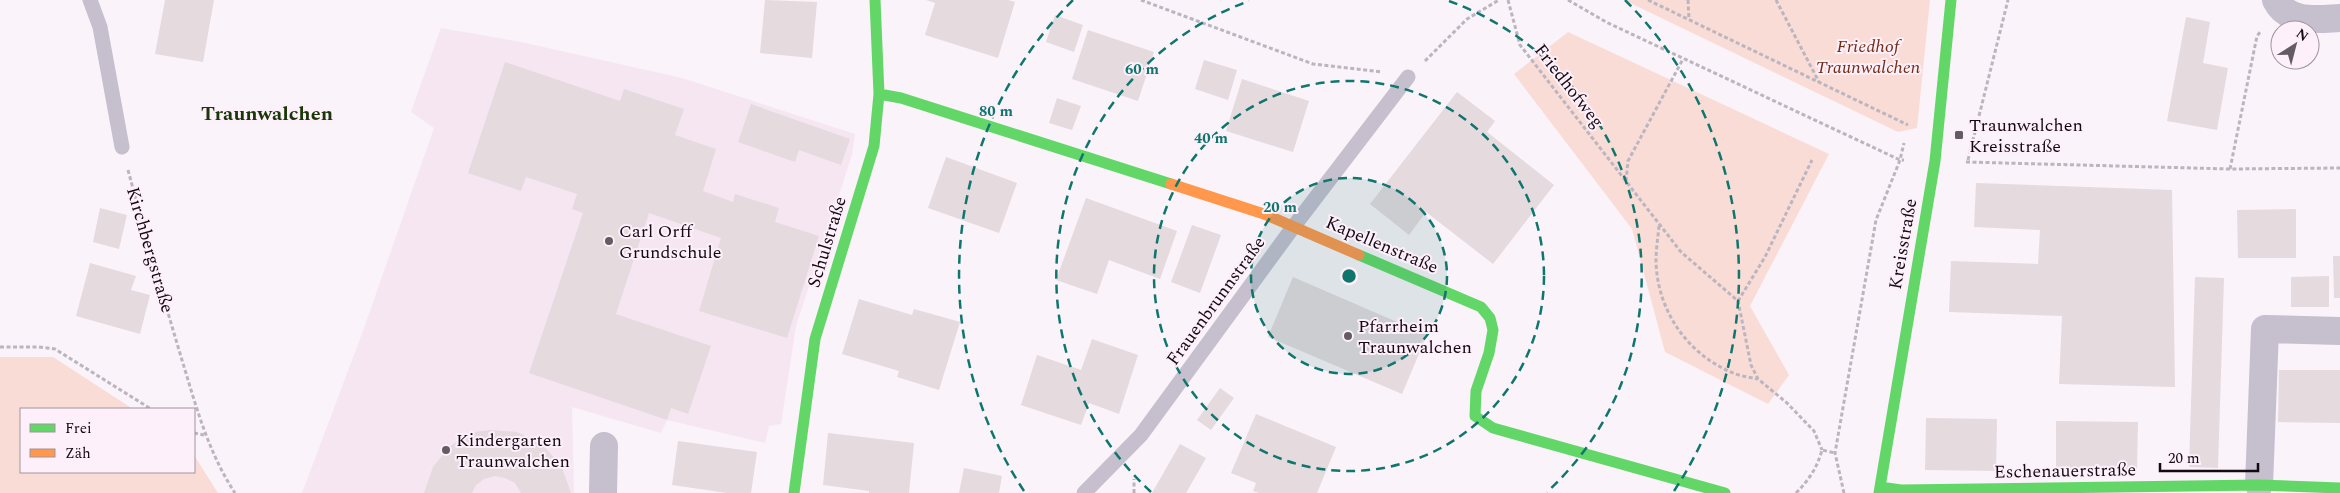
<svg xmlns="http://www.w3.org/2000/svg" width="2340" height="493" font-family="Spectral,serif">
<style>
.built{fill:#f6e6f2}
.green{fill:#fadcd6}
.building{fill:#e5dade}
.lines{fill:none;stroke-linecap:round;stroke-linejoin:round}
.path{stroke:#bbb5c0;stroke-width:3;stroke-dasharray:4 2.5;stroke-linecap:butt}
.lane{stroke:#c5bfce;stroke-width:15}
.street{stroke:#c5bfce;stroke-width:28}
.fast{stroke:#63d668;stroke-width:11}
.slow{stroke:#ff974d;stroke-width:11}
.ring{fill:none;stroke:#0f766e;stroke-width:2.5;stroke-dasharray:9 6}
.poi-dot{fill:#645c63;stroke:#fdf0fa;stroke-width:2}
.labels{text-anchor:middle;dominant-baseline:central;stroke-width:4;stroke-linejoin:round;paint-order:stroke}
.park-label{font-size:18px;font-style:italic;fill:#752b11;stroke:#fdf0fa}
.street-label{font-size:18px;fill:#140a12;stroke:#fdf0fa}
.poi-label{font-size:18px;fill:#140a12;stroke:#fdf0fa;text-anchor:start}
.quarter-label{font-size:20px;font-weight:bold;fill:#193708;stroke:#fdf0fa}
.centre{fill:#0f766e;stroke:#fdf0fa;stroke-width:2.5}
.ring-label{font-size:15px;text-anchor:middle;font-weight:bold;fill:#0f766e;stroke:#fdf0fa;stroke-width:4;stroke-linejoin:round;paint-order:stroke}
</style>
<rect width="100%" height="100%" fill="#faf3f9"/>
<path class="built" d="M441,28L521,42L682,78L855,134L852,155L796,326L781,424L769,426L765,443L667,420L661,433L572,407L574,493H302L363,331L434,128L411,112Z"/>
<path class="green" d="M1624,0H1930L1917,128L1898,132Z
M1568,32L1829,154L1750,306L1789,375L1768,404L1665,352L1632,229L1514,74Z
M0,357H53L133,409H21V472H194V455L218,493H0Z"/>
<path class="building" d="M165,0H214L203,62L155,54Z
M765,0L817,2L812,58L760,53Z
M926,0H1008L1015,2L998,58L925,35L935,3Z
M1055,15L1083,25L1074,52L1046,42Z
M2186,17L2210,22L2203,63L2228,68L2217,130L2167,121Z
M1088,30L1154,52L1138,101L1072,79Z
M1204,60L1237,70L1228,100L1195,89Z
M505,62L620,101L624,89L684,109L675,135L716,149L703,191L733,202L735,194L779,208L775,222L819,236L787,338L699,311L721,238L649,213L616,314L711,346L688,414L671,408L667,420L529,373L583,213L572,209L577,194L526,177L521,191L468,173Z
M1242,79L1309,101L1293,152L1226,131Z
M1457,92L1495,121L1487,132L1554,185L1493,264L1426,212L1409,235L1370,204Z
M1057,98L1081,106L1072,130L1049,123Z
M751,104L850,139L841,165L799,150L795,162L738,142Z
M946,157L1017,183L999,233L928,208Z
M1976,183L2172,190L2175,387L2059,384L2062,316L1949,312L1951,261L2038,264L2040,230L1974,227Z
M1086,198L1177,231L1160,279L1109,260L1097,294L1056,280Z
M100,208L127,215L119,249L93,242Z
M2296,209V258H2238L2237,210Z
M1192,225L1221,235L1200,293L1171,282Z
M2333,256H2340V298H2334Z
M90,263L136,276L131,290L150,295L140,334L76,316Z
M2329,276V307H2291V277Z
M1293,277L1427,335L1402,394L1268,337Z
M2195,277L2224,278L2218,468L2189,467Z
M859,299L912,315L914,309L960,322L939,390L897,377L899,371L842,354Z
M1092,339L1138,355L1119,414L1089,403L1081,425L1021,405L1037,355L1081,370Z
M2279,370H2340V423L2278,422Z
M1220,388L1234,398L1211,430L1197,420Z
M1256,414L1336,447L1317,493H1259L1253,491L1256,483L1231,473Z
M1926,418L1997,419L1996,471L1925,470Z
M2056,421L2138,422L2137,470L2056,469Z
M489,430L517,432L542,444L561,465L571,493H521L515,483L505,478L495,476L484,479L476,485L472,493H424L433,467L450,446L475,432Z
M828,433L914,443L909,493H869V491L823,485Z
M678,441L757,452L751,493H727L672,485Z
M1180,444L1206,458L1186,493H1152Z
M964,468L1002,476L999,493H959Z"/>
<g class="lines">
<path class="path" d="M1141,0L1313,64L1382,72
M1508,0L1520,45L1681,252L1738,301L1751,365L1758,379L1787,403L1814,431L1822,450
M1568,0L1608,23L1900,160H1904
M1648,0L1908,125
M1688,0L1689,19
M1776,0L1819,82
M1425,61L1467,19L1499,0
M1968,160L2008,0
M1966,162L2230,169L2340,168
M2230,169L2257,36L2261,31
M128,170C145,233 163,297 182,360C196,406 208,452 235,493
M1626,181L1628,161L1683,59
M1659,226C1658,237 1656,249 1656,261C1657,309 1686,353 1731,372C1739,376 1749,377 1757,379
M1738,301L1765,257L1812,160
M0,347H39L55,349L151,409
M194,433L204,435
M1134,493V479
M1796,493C1809,480 1817,468 1822,450L1835,453
M1844,493L1835,453L1876,220L1900,160L1904,143"/>
<path class="lane" d="M90,0L100,27L122,147
M1084,493L1141,435L1294,226L1408,77"/>
<path class="street" d="M2276,0C2288,24 2317,19 2340,18
M2259,485L2265,329L2340,331
M603,493L604,446"/>
<path class="fast" d="M879,94L901,98L1171,184
M1359,255L1481,307L1490,318L1493,330L1489,353L1476,391L1475,416L1493,428L1725,493
M1880,487L1901,490L2259,485L2340,488
M794,493L815,339L874,146L879,94L875,0
M1879,493L1935,161L1951,0"/>
<path class="slow" d="M1171,184L1264,214L1359,255"/>
</g>
<circle cx="1349" cy="276" r="98" fill="#0f766e" fill-opacity=".12"/>
<g class="ring">
<circle cx="1349" cy="276" r="98"/>
<circle cx="1349" cy="276" r="195"/>
<path d="M1151 492A293 293 0 0 1 1249 1M1449 1A293 293 0 0 1 1547 492"/>
<path d="M1024 491A390 390 0 0 1 1073 0M1625 0A390 390 0 0 1 1674 491"/>
</g>
<g class="poi-dot">
<rect x="1954" y="130" width="10" height="10" rx="2.5"/>
<circle cx="609" cy="241" r="5"/>
<circle cx="1348" cy="336" r="5"/>
<circle cx="446" cy="450" r="5"/>
</g>
<g class="labels">
<g class="park-label">
<text x="1868" y="46">Friedhof<tspan x="1868" dy="21">Traunwalchen</tspan></text>
</g>
<g class="street-label">
<text transform="translate(1569 86) rotate(52)">Friedhofweg</text>
<text transform="translate(827 242) rotate(-73)">Schulstraße</text>
<text transform="translate(1903 244) rotate(-80)">Kreisstraße</text>
<text transform="translate(1382 245) rotate(23)">Kapellenstraße</text>
<text transform="translate(150 250) rotate(74)">Kirchbergstraße</text>
<text transform="translate(1216 301) rotate(-54)">Frauenbrunnstraße</text>
<text transform="translate(2065 471) rotate(-1)">Eschenauerstraße</text>
</g>
<g class="poi-label">
<text x="1969" y="125">Traunwalchen<tspan x="1969" dy="21">Kreisstraße</tspan></text>
<text x="619" y="231">Carl Orff<tspan x="619" dy="21">Grundschule</tspan></text>
<text x="1358" y="326">Pfarrheim<tspan x="1358" dy="21">Traunwalchen</tspan></text>
<text x="456" y="440">Kindergarten<tspan x="456" dy="21">Traunwalchen</tspan></text>
</g>
<g class="quarter-label">
<text x="267" y="114">Traunwalchen</text>
</g>
</g>
<circle cx="1349" cy="276" r="8" class="centre"/>
<g class="ring-label">
<text x="1142" y="74">60 m</text>
<text x="996" y="116">80 m</text>
<text x="1211" y="143">40 m</text>
<text x="1280" y="212">20 m</text>
</g>
<rect x="20" y="408" width="175" height="65" fill="#fdf0fa" stroke="#a0949d"/>
<rect x="30" y="424" width="25" height="8" fill="#63d668" stroke="#a0949d"/>
<text x="65" y="433" font-size="15" fill="#140a12">Frei</text>
<rect x="30" y="449" width="25" height="8" fill="#ff974d" stroke="#a0949d"/>
<text x="65" y="458" font-size="15" fill="#140a12">Zäh</text>
<g transform="translate(2295 45) rotate(36)"><circle r="24" fill="#fdf0fa" stroke="#a0949d"/>
<path d="M0-4L9 19L0 12L-9 19Z" fill="#645c63"/>
<text y="-8" font-size="14" font-weight="bold" text-anchor="middle" fill="#140a12">N</text>
</g>
<path d="M2160 463v8h98v-8" fill="none" stroke="#140a12" stroke-width="2.5"/>
<text x="2168" y="463" font-size="15" fill="#140a12" stroke="#fdf0fa" stroke-width="4" paint-order="stroke">20 m</text>
</svg>
